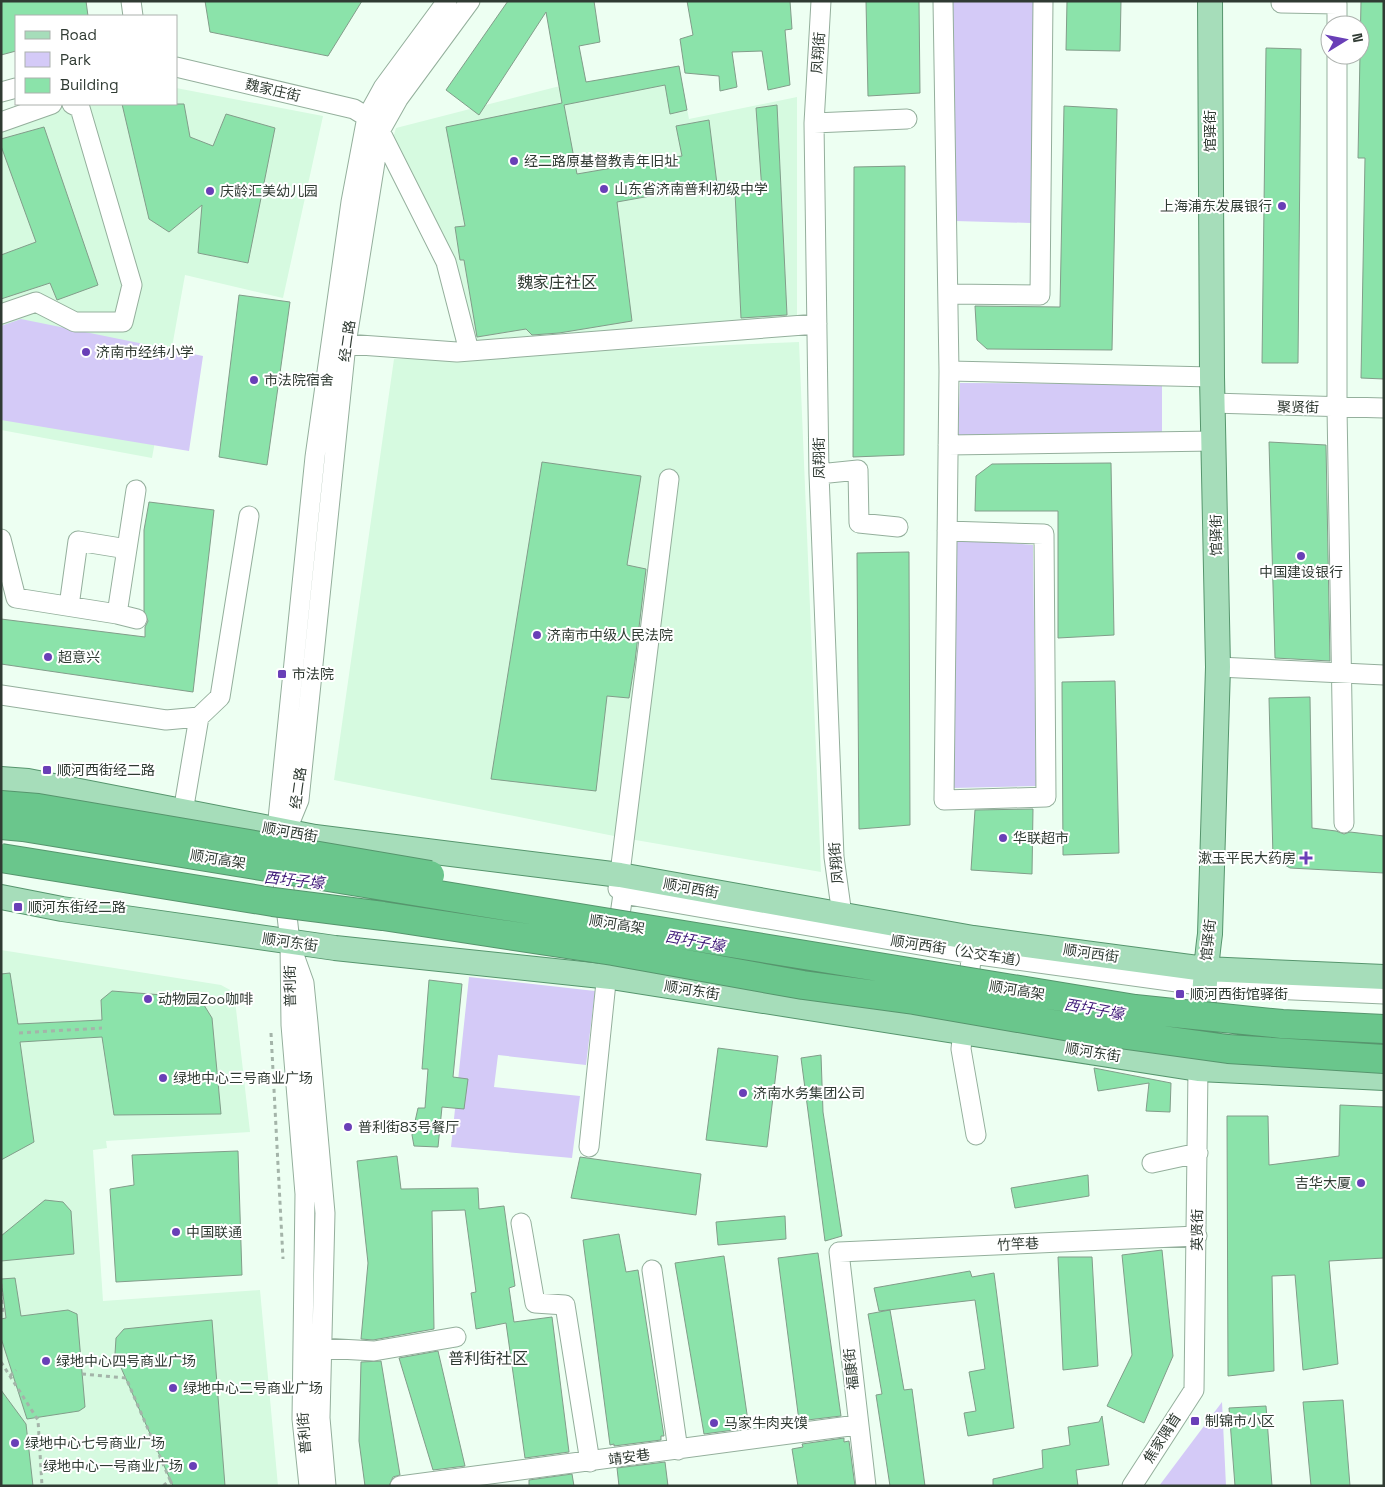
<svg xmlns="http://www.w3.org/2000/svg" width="1385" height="1487" font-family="'Space Grotesk','Noto Sans SC',sans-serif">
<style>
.built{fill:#d6fae0}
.green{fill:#d4caf7}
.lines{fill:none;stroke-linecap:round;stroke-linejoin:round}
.stream{stroke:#ac97e8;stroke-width:5.5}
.building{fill:#8be3aa;stroke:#829d8a}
.minor-casing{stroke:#94af9c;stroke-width:21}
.major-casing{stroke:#56956d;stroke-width:26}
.path{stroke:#a4b4a9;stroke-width:3;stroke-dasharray:4 4;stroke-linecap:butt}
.minor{stroke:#fff;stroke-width:19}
.major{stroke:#a6ddba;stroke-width:24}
.highway-bridge-casing{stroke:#56956d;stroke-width:30;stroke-linecap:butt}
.highway-bridge{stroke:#6ac68c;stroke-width:28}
.poi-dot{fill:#693fb7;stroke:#fff;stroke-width:2}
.labels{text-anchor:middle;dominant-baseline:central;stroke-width:4;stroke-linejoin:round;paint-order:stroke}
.street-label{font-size:14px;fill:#303b33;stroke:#fff}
.poi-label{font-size:14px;fill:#303b33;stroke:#fff;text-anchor:start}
.water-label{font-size:15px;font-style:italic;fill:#3f1a78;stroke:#fff}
.quarter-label{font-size:16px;fill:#303b33;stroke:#fff}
</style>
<rect width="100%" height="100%" fill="#edfff2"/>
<path class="built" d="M679,66L689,119L797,97V325L469,351L448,267L390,148L396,128L556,87Z
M176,88L323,116L283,298L185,275L152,458L1,430V116L38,104H176Z
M799,342L821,872L624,838L334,780L394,359Z
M1,950L221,985L232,991L236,1009L250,1132L106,1141L107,1148L93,1150L103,1301L260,1290L278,1486H1Z"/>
<path class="green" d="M951,1H1036L1031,223L955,221Z
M21,319L203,356L189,451L1,420V326Z
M960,383L1162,384V438L958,435Z
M956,538L1033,545L1036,786L952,788Z
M469,977L595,991L586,1065L498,1055L494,1087L580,1096L572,1158L451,1147Z
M1222,1402L1226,1486H1159Z"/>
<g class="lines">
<path class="stream" d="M762,964L825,974"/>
</g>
<path class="building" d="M1,1H86L88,16H16V51L1,55Z
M205,1H362L328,56L210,32Z
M508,1H594L600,42L579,46L586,82L679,66L687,110L670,114L665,85L564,105L577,174L682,156L676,126L709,120L717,184L617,202L632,321L559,333L532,335L526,329L477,337L464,260H460L455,227L465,226L446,127L562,103L546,12L479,115L446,90Z
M687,1H790L792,29L785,30L790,85L768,90L762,51L732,52L737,87L720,91L719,76L685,73L680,39L693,35Z
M866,1H919L920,93L868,96Z
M1067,1H1121L1120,51L1066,50Z
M1361,1H1384V379L1361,378L1365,158H1358Z
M1266,48L1301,49L1298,363H1262Z
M122,104H184L190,137L213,146L226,114L275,128L248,263L198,253L202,205L169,232L149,219Z
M777,105L787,315L741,318L735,192L762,191L756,108Z
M1064,106L1117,109L1112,350L987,349L977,340L975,306L1060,307Z
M44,127L98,285L57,300L50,283L1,299V255L36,242L1,146V139Z
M905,166L904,455L853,457L854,167Z
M239,295L290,302L267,465L219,457Z
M1269,442L1326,445L1330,661L1275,658Z
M542,462L641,476L627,565L646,569L635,661L629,698L607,696L596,791L491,779Z
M1111,463L1114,635L1058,638V511H975L976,476L992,464Z
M149,502L214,510L193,692L1,664V619L145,637V627L148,621L144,611V530Z
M909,552L910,825L859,829L857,553Z
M1115,681L1119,853L1063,855L1062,682Z
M1310,697L1312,828L1336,831L1344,834L1350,832L1384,836V873L1290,868L1273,858L1269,698Z
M1033,809L1032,874L971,870L975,810Z
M10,973L18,1024L102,1020L101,1000L112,991L188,997L204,1005L212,1018L221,1114L114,1115L102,1037L20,1042L34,1142L1,1160V974Z
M429,980L462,984L453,1077L468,1079L464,1109L442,1107L438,1147L414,1146L412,1135L418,1108H425L428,1069H422Z
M718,1048L778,1056L767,1147L706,1140Z
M821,1055L823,1112L842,1236L825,1241L801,1058Z
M1094,1068L1171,1083L1170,1112L1146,1111L1149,1083L1098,1091Z
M1340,1105L1384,1107V1258L1329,1261L1338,1364L1303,1370L1295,1275L1272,1276L1274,1371L1228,1376L1227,1116H1268L1269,1165L1339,1156Z
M238,1151L242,1275L116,1282L110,1189L134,1185L132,1155Z
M397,1156L401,1189L478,1188L479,1209L504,1206L515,1286L509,1288L514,1322L552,1317L569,1452L525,1458L506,1323L476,1329L471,1293L476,1292L465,1210L432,1211L434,1329L373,1340L361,1339L368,1263L357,1161Z
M580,1157L701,1174L696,1215L571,1198Z
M1088,1175L1089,1196L1015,1208L1011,1188Z
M45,1200L63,1202L71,1211L74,1254L1,1261V1236Z
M785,1216L786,1239L718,1245L716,1222Z
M619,1234L626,1272L638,1270L664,1436H661V1440L614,1446V1444L610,1445L583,1240Z
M1162,1250L1173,1356L1144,1423L1107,1406L1132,1355L1122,1255Z
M818,1253L841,1416L799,1421L778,1258Z
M724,1256L749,1428L704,1434L675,1263Z
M1058,1257H1092L1098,1366L1063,1370Z
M970,1271L972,1277L994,1273L1014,1428L968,1436L964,1413L976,1411L969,1372L985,1369L975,1300L879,1311L874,1288Z
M15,1278L21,1316L68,1310L77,1314L85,1407L79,1411L27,1419L1,1338V1319L6,1318L1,1279Z
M890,1310L904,1390L912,1389L925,1486H890L876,1395L882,1394L868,1314Z
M212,1320L225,1486H173L115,1354L116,1338L124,1329Z
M438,1351L465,1466L433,1470L399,1358Z
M381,1361L400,1475L393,1477L389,1486H365L359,1441L361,1362Z
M1,1390L26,1424L33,1486H1Z
M1343,1400L1350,1486H1311L1303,1402Z
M1266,1406L1272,1486H1235L1229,1408Z
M1102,1416L1109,1465L1076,1470L1078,1486H993V1479L1043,1468L1042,1450L1070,1445L1068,1427L1099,1422Z
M844,1438V1442L849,1441L855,1486H798L792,1449L803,1447L802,1444Z
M665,1462L668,1486H619L617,1468Z
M572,1474L574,1486H529V1480Z"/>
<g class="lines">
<g class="minor-casing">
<path id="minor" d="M131,1L133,16
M821,1L814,123L819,474L834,857L842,915
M943,1L949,371L944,800L1046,797L1044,534L947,531
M1281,3L1337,4V25
M1337,55V408L1344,823
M176,67L354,109L367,117
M1,92L16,88
M1,122L52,104
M814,123L907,119
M380,131L446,262L469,351
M948,294L1040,295L1043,1
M1,314L36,302L75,322H123L132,285L80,108L72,104
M346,344L457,352L817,324
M949,371L1212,377
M1212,403L1384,408
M948,445L1214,441
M819,474L858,470L859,523L898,527
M1,539L16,598L117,614L136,490
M69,606L78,541L127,549
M117,614L137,619
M1218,667L1384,675
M1,695L166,720L199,717L220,697L249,516
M183,812L199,717
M277,829L290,822L299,800L346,344L380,131L398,99L470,1
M618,889L669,479
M973,942L961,1049L976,1135
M294,955L304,983L308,1023L325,1213L320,1418L326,1486
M611,977L623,894L972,954L1206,986L1384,994
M589,1147L608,963
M1152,1163L1198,1153
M521,1223L535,1303L565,1305L590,1462
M652,1270L678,1450
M322,1348L374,1351L456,1337
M309,1486L302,1419L305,1194L291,1025L290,942L277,829L315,457L351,202L367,117L383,88L447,1
M400,1486L857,1425
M866,1486L839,1252L1197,1236
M1132,1486L1194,1390L1198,1069"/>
</g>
<g class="major-casing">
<path id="major" d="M1,779L28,781L315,837L620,875L973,938L1205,969L1384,977
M1,897L62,909L335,948L611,977L1198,1069L1384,1078
M1199,1064C1203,1020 1204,977 1210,934L1218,667L1212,377L1210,1"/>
</g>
<path class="path" d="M19,1033L102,1028
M271,1033L283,1259
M1,1284L3,1313L1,1314
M1,1362L38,1420L42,1486
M82,1374L126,1378L170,1480L163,1486
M10,1376L16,1370
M170,1480L173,1486"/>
<use href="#minor" class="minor"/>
<use href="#major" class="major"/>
<g class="highway-bridge-casing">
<path id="highway-bridge" d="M1,805L38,808L430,875
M1,825L23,827L1135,1009L1282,1024L1384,1029
M1,858L273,902L383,916L613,951L803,985L914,1000L1076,1028L1228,1049L1384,1059"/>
</g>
<use href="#highway-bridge" class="highway-bridge"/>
</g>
<g class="poi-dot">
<circle cx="514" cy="161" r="5"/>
<circle cx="604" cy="189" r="5"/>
<circle cx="210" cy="191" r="5"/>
<circle cx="1282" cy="206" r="5"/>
<circle cx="86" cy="352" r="5"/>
<circle cx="254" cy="380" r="5"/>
<circle cx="1301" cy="556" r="5"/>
<circle cx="537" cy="635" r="5"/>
<circle cx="48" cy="657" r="5"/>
<rect x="277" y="669" width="10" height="10" rx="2.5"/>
<rect x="42" y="765" width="10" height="10" rx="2.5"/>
<circle cx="1003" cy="838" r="5"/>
<path d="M1303.5 850.5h5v5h5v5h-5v5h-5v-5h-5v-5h5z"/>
<rect x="13" y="902" width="10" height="10" rx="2.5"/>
<rect x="1175" y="989" width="10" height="10" rx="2.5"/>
<circle cx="148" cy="999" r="5"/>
<circle cx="163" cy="1078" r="5"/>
<circle cx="743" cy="1093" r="5"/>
<circle cx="348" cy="1127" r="5"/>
<circle cx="1361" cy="1183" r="5"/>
<circle cx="176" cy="1232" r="5"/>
<circle cx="46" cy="1361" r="5"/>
<circle cx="173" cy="1388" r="5"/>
<rect x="1190" y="1416" width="10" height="10" rx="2.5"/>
<circle cx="714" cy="1423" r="5"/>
<circle cx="15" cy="1443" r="5"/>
<circle cx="193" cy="1466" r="5"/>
</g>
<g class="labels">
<g class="street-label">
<text transform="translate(818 53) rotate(-86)">凤翔街</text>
<text transform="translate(273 90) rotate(13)">魏家庄街</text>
<text transform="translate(1210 131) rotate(-90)">馆驿街</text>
<text transform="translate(347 341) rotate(-82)">经二路</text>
<text transform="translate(1298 407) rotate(1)">聚贤街</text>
<text transform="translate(819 458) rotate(-91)">凤翔街</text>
<text transform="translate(1216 535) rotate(-91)">馆驿街</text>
<text transform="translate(298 788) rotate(-82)">经二路</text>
<text transform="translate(290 832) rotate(10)">顺河西街</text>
<text transform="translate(218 859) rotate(9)">顺河高架</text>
<text transform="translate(836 863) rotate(-95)">凤翔街</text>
<text transform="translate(691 888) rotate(10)">顺河西街</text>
<text transform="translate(617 924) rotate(9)">顺河高架</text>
<text transform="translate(1208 940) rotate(-84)">馆驿街</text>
<text transform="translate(290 942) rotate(8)">顺河东街</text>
<text transform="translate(960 951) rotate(9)">顺河西街（公交车道）</text>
<text transform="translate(1091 953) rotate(8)">顺河西街</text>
<text transform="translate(290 986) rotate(-91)">普利街</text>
<text transform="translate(692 990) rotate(9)">顺河东街</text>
<text transform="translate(1017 990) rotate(9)">顺河高架</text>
<text transform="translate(1093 1052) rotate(9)">顺河东街</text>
<text transform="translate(1197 1230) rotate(-89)">英贤街</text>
<text transform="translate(1018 1244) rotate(-3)">竹竿巷</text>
<text transform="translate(851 1369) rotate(-96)">福康街</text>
<text transform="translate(304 1433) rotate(-94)">普利街</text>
<text transform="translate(1162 1438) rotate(-57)">焦家隅首</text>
<text transform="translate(629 1457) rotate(-8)">靖安巷</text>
</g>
<g class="poi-label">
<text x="524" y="161">经二路原基督教青年旧址</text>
<text x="614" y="189">山东省济南普利初级中学</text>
<text x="220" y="191">庆龄汇美幼儿园</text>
<text x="1272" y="206" text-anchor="end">上海浦东发展银行</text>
<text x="96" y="352">济南市经纬小学</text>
<text x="264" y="380">市法院宿舍</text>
<text x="1301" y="572" text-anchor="middle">中国建设银行</text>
<text x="547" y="635">济南市中级人民法院</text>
<text x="58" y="657">超意兴</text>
<text x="292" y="674">市法院</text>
<text x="57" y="770">顺河西街经二路</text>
<text x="1013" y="838">华联超市</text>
<text x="1296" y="858" text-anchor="end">漱玉平民大药房</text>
<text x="28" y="907">顺河东街经二路</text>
<text x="1190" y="994">顺河西街馆驿街</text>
<text x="158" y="999">动物园Zoo咖啡</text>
<text x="173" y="1078">绿地中心三号商业广场</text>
<text x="753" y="1093">济南水务集团公司</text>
<text x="358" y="1127">普利街83号餐厅</text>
<text x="1351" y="1183" text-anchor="end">吉华大厦</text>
<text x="186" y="1232">中国联通</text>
<text x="56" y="1361">绿地中心四号商业广场</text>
<text x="183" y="1388">绿地中心二号商业广场</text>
<text x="1205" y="1421">制锦市小区</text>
<text x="724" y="1423">马家牛肉夹馍</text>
<text x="25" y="1443">绿地中心七号商业广场</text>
<text x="183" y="1466" text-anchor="end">绿地中心一号商业广场</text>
</g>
<g class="water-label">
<text transform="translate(294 880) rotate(6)">西圩子壕</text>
<text transform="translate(695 941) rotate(10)">西圩子壕</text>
<text transform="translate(1094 1009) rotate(10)">西圩子壕</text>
</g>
<g class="quarter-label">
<text x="557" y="282">魏家庄社区</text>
<text x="488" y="1358">普利街社区</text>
</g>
</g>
<rect width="1385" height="1487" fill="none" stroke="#303b33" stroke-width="5"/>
<rect x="15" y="15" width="162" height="90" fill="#ffffff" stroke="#acb1ad"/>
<rect x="25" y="31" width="25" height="8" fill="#a6ddba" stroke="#acb1ad"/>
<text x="60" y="40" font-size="15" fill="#303b33">Road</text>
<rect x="25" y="52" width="25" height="15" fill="#d4caf7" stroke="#acb1ad"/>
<text x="60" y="65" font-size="15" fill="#303b33">Park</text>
<rect x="25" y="78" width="25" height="15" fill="#8be3aa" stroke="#acb1ad"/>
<text x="60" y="90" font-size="15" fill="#303b33">Building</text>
<g transform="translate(1345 40) rotate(80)"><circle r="24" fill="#ffffff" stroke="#acb1ad"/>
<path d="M0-4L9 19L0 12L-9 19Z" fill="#693fb7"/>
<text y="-8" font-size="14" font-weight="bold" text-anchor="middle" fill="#303b33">N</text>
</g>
</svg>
